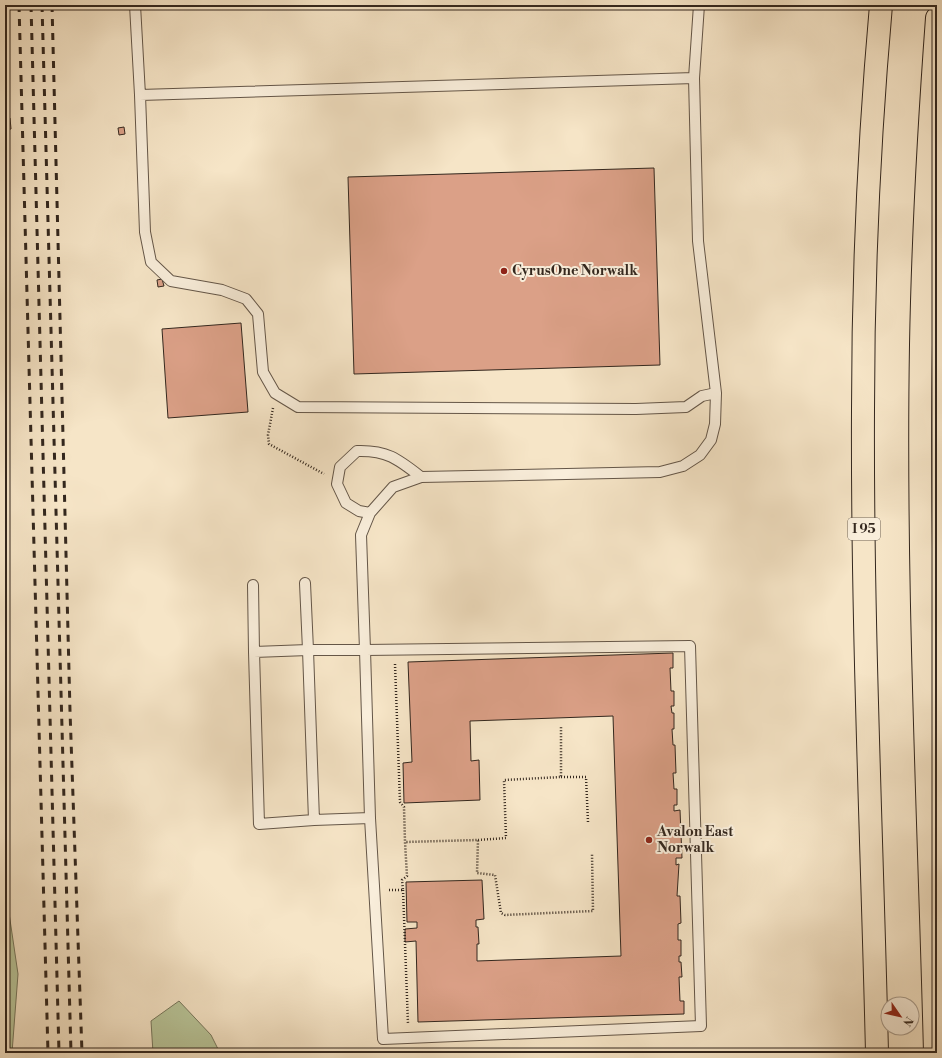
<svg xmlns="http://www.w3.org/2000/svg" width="942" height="1058" font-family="'Libre Bodoni',serif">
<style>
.green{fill:#b8c599;stroke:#76765c}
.building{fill:#dba087;stroke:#33271e}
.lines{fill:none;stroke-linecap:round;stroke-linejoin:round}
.service-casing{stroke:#645648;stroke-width:12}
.motorway-casing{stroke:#33271e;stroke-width:24}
.path{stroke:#33271e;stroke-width:2.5;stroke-dasharray:1 2;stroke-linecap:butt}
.service{stroke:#f9eedb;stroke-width:10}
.motorway{stroke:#f6e5c7;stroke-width:22}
.rail{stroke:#33271e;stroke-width:3;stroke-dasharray:7 7;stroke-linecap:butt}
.poi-dot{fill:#8f2418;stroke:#f9eedb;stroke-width:1.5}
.labels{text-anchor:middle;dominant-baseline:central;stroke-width:4;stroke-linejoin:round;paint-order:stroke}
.shield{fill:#f9eedb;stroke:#6e6357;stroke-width:1}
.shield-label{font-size:13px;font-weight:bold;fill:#33271e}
.poi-label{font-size:14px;font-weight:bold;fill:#33271e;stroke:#f9eedb;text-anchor:start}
</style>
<rect width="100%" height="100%" fill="#f6e5c7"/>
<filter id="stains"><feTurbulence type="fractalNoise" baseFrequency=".005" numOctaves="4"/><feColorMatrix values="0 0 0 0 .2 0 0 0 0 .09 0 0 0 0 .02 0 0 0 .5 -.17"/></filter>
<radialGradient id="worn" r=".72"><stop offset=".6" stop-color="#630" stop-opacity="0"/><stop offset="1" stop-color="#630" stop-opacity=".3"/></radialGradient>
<path class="green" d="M5,912L9,913L18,974L12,1053H5Z
M179,1001L211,1035L220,1053H153L151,1021Z"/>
<path class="building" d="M10,118L11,129L5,130V119Z
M124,127L125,134L119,135L118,128Z
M654,168L660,365L354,374L348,177Z
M162,279L164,286L158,287L157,280Z
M241,323L248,412L168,418L162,329Z
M673,653V668H670L671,691H674V706H671L672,713H674V729H672L673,745H675L676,773H673L674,789H677V805H674V811L680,810L682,858H676V865L679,864L677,896H680L681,923L678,924V940H681V956H679V962H681L682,977H679L680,1001H684V1014L418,1022L416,941L405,942V929L417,928V922H407L406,882L482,880L484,919L476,920V927H478L479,944H477V961L621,956L613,716L470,721L471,761L479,760L480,800L404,803L403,763L412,762L408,662Z"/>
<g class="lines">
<g class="service-casing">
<path id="service" d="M135,5L140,95
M694,78L140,95L145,232L151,262L171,281L222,290L246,299L258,314L263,372L275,393L298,407L636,409L686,407L702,396L716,393
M370,513L359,511L346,503L337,484L340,467L357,451C387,450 398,459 421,477
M305,583L308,650H365L361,535L370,513L393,487L421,477L660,472L683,466L700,455L711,440L715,424L716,393L698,241L694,78L699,5
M253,585L254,652L308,650L314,820L259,824L254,652
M314,820L370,818L365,650L690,646L701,1026L383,1039L370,818"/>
</g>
<g class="motorway-casing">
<path id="motorway" d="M877,1053C872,839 862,624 863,410C863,275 869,140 881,5
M935,1053C929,817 917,581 921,345C923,236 929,127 937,18"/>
</g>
<path class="path" d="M273,408L268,435L269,444L324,474
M395,664L400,802L404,807L405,842
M561,777H586L588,822
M478,840L506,838L504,780L561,777V727
M389,890H403L402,880L407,876L405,842L478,840L477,873L495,875L501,913L505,915L593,911L592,854
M403,890L408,1024"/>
<use href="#service" class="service"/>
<use href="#motorway" class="motorway"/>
<path class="rail" d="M19,5L48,1053
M31,5L59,1053
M42,5L71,1053
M52,5L70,711L82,1053"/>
</g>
<g class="poi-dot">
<circle cx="504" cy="271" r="4"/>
<circle cx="649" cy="840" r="4"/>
</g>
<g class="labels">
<rect class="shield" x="848" y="518" width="32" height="22" rx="3"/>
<g class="shield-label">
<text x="864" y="529">I 95</text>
</g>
<g class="poi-label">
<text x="512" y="271">CyrusOne Norwalk</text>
<text x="657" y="832">Avalon East<tspan x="657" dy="16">Norwalk</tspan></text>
</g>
</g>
<rect width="942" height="1058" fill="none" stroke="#f6e5c7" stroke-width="20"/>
<rect x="6" y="6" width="930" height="1046" fill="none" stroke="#33271e" stroke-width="2"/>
<rect x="10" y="10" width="922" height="1038" fill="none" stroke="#33271e"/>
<g transform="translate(900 1016) rotate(124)"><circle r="19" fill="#f9eedb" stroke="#aa9e8f"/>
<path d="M0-3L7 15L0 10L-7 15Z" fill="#8f2418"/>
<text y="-6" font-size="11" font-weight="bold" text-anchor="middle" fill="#33271e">N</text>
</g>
<rect width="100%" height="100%" filter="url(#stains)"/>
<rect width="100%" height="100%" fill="url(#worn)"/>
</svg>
